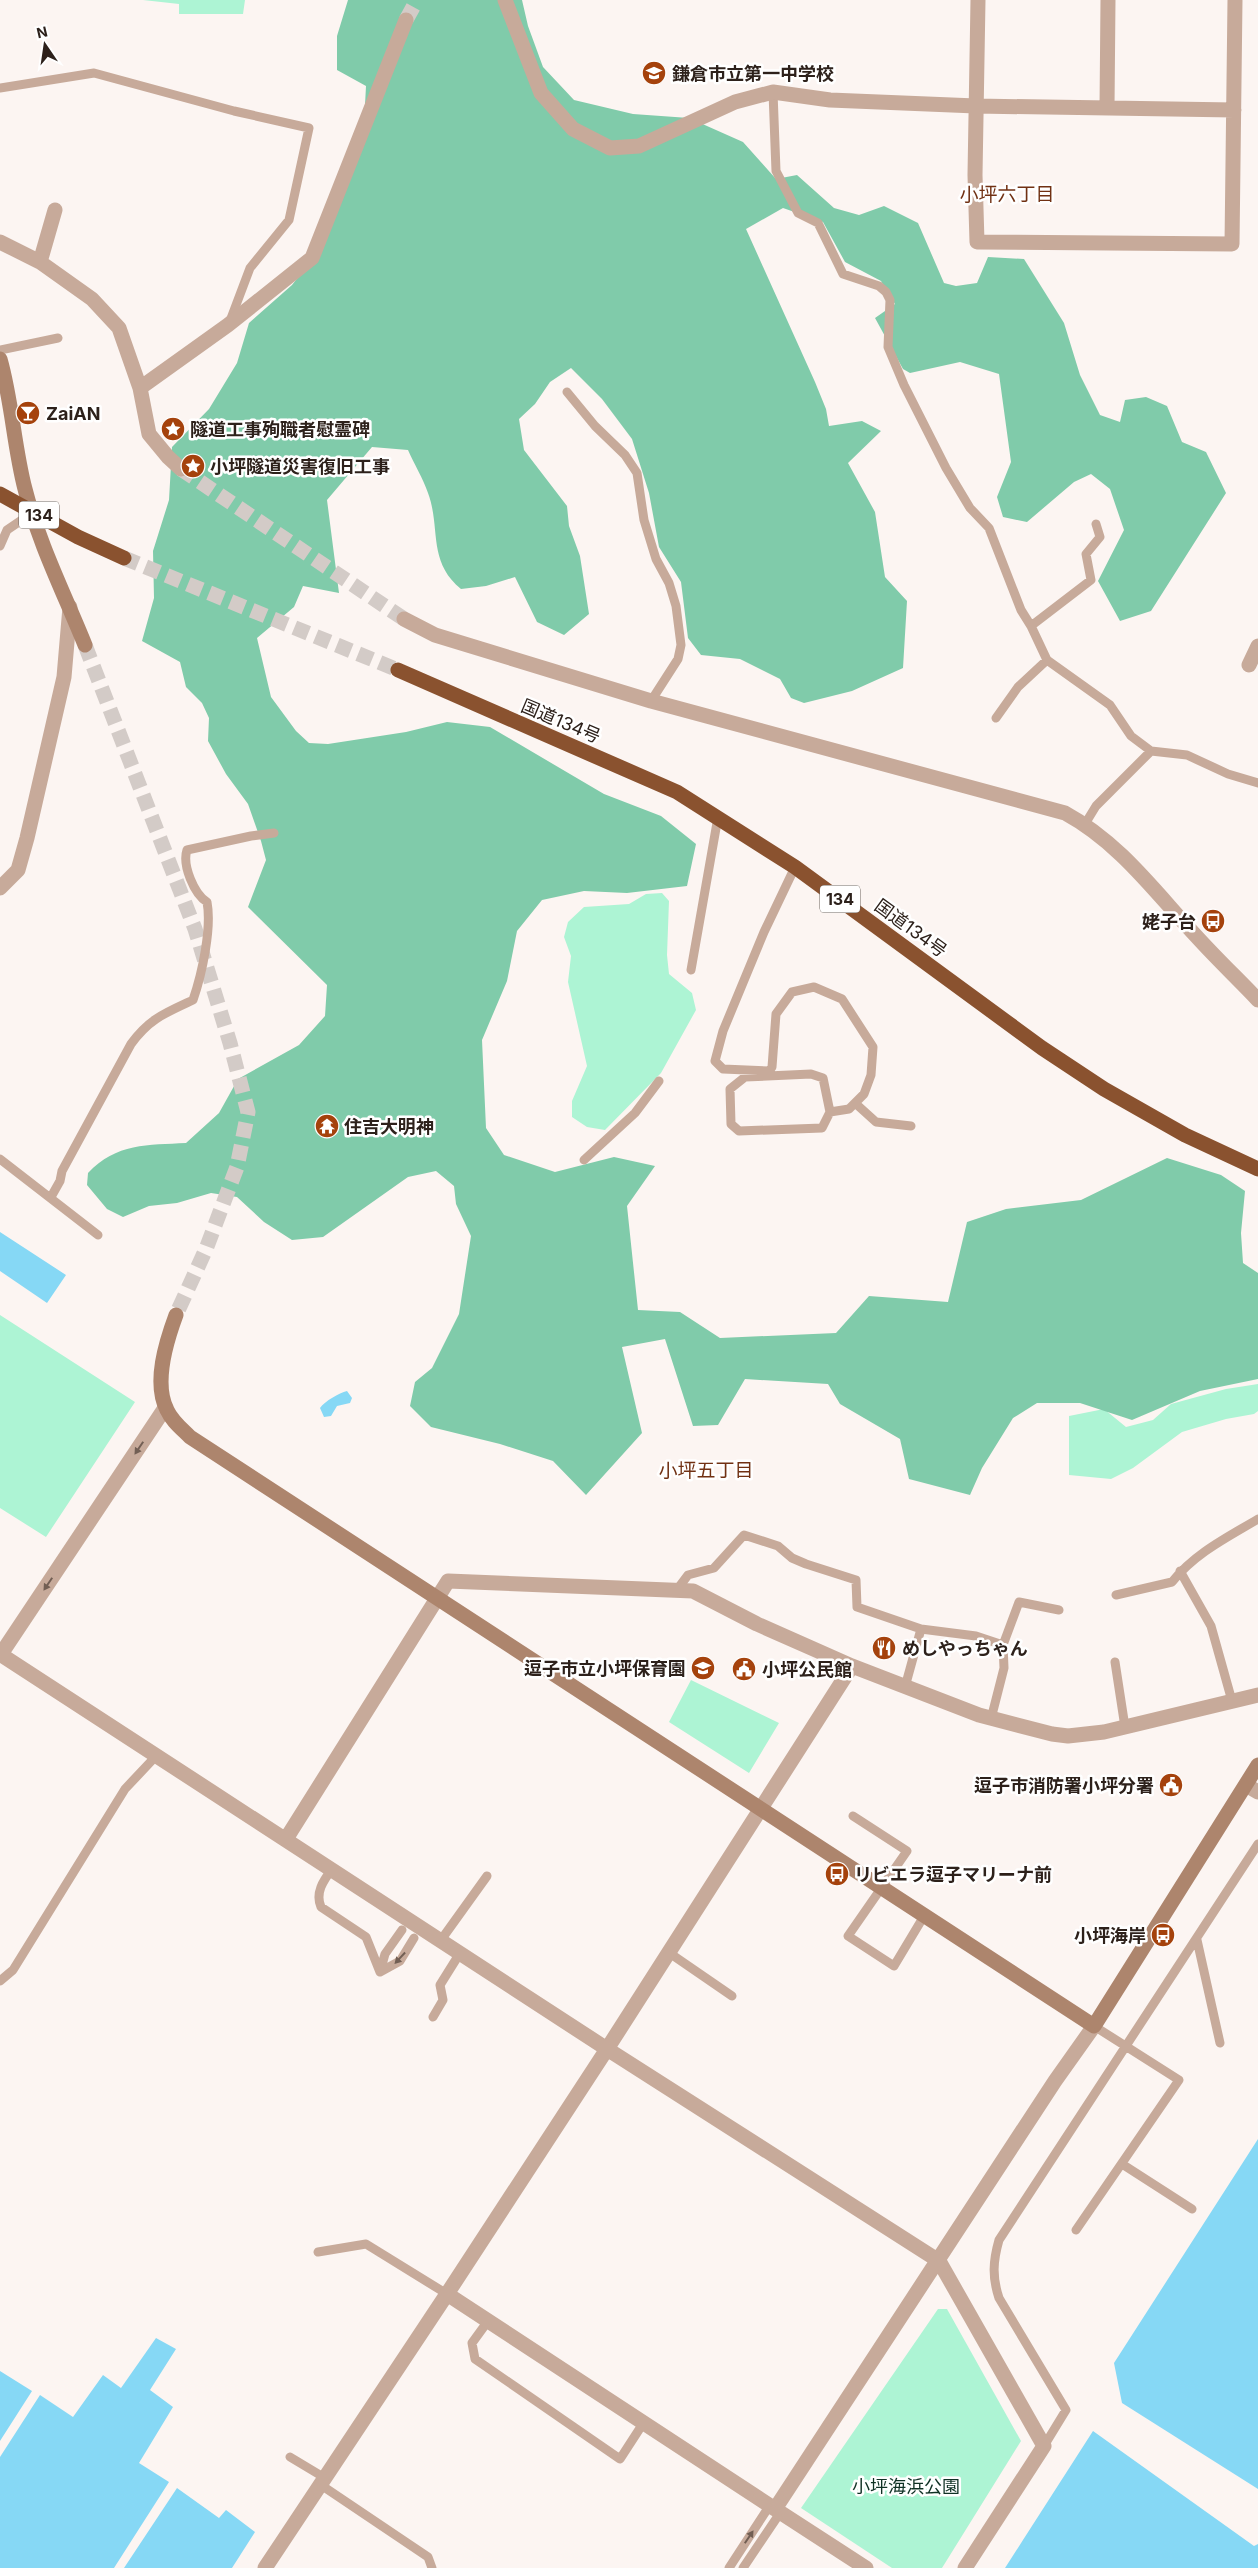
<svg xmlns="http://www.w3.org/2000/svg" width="1258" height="2568" font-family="Inter,'Noto Sans JP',sans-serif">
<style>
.green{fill:#adf4d4}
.forest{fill:#80cbaa}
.water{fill:#86d8f5}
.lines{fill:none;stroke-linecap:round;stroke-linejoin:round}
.street-tunnel{stroke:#d3cbc7;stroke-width:15;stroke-dasharray:15 8;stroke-linecap:butt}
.secondary-tunnel{stroke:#d3cbc7;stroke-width:15;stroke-dasharray:15 8;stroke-linecap:butt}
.highway-tunnel{stroke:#d3cbc7;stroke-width:15;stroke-dasharray:15 8;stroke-linecap:butt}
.lane{stroke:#c7aa9a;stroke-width:9}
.street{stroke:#c7aa9a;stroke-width:15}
.secondary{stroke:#ad856d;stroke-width:15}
.highway{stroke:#8a522f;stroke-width:15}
.oneway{fill:#725f54}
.labels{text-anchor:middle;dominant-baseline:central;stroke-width:5;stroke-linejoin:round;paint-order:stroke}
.shield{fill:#fff;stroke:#6c645f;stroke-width:1}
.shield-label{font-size:16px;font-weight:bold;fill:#2d211b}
.poi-label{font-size:18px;font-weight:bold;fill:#2d211b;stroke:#fff;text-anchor:start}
.street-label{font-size:18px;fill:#2d211b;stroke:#fff}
.park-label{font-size:18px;fill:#0f3124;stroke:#fff}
.neighbourhood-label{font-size:19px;fill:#713113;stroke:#fff}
</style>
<rect width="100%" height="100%" fill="#fcf5f2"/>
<path class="green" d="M143,0H245L243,14H179V4Z
M662,893L669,901L667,955L669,974L692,993L696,1010L661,1073L605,1130L587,1127L572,1117V1101L587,1066L568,982L571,956L564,937L568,922L584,907L629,904L646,894Z
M0,1315L135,1402L46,1537L0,1508Z
M1258,1384V1411L1254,1414L1226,1419L1182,1432L1133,1468L1111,1479L1069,1475V1416L1104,1409L1126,1427L1153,1420L1171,1404L1226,1389Z
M691,1680L779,1723L749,1773L669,1722Z
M938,2309H947L1021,2441L942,2568H892L801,2508Z"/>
<path class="forest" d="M348,0H522L528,26L543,67L574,100L633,114L689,118L743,142L776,179L797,175L834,208L859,215L884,206L918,223L944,283L956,286L977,283L988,257L1024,259L1064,323L1080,375L1100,415L1120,422L1125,400L1146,397L1167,406L1182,442L1206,452L1226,493L1151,611L1120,621L1098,581L1124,530L1110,489L1091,474L1074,482L1027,522L1003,517L997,497L1011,462L999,374L960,362L910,373L903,369L875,318L895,304L881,281L845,262L823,222L783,208L746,229L815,382L826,409L829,426L862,421L881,431L848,463L875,512L885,577L907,601L903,668L852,691L804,703L791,698L780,679L740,659L701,655L688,638L681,582L659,547L649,493L632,439L602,399L571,368L550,382L535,404L519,419L524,450L567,506L569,526L580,556L589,614L564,635L537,622L515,577L486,586L461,589C427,561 441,528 428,493C423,478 414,464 408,450L372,447L327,500L339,593L303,586L294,607L257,638L271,697L296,731L309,743L328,744L406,732L447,722L490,727L604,794L661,816L696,844L687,886L627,893L584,891L542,900L517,931L507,981L482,1040L486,1128L504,1155L555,1172L614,1157L655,1166L627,1206L638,1310L680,1312L720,1338L836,1333L869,1296L948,1302L967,1222L1006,1209L1081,1200L1167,1158L1221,1175L1245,1191L1241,1233L1243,1263L1258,1273V1379L1200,1391L1132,1420L1080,1403H1037L1013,1418L982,1468L970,1495L909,1479L900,1439L840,1404L828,1384L745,1379L718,1425L693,1426L665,1339L622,1347L642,1433L586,1495L553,1461L500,1444L431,1427L410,1406L415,1382L432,1368L459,1314L471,1236L456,1204L454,1186L436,1171L408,1177L323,1237L292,1240L264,1222L237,1197L211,1193L177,1203L149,1206L123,1217L107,1209L87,1185L88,1173C116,1143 148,1145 186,1143L219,1113L238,1079L299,1045L325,1016L327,985L248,907L266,860L261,841L248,804L226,774L208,741L209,718L202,703L186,687L180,662L142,641L154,598L153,551L169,500L172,447L209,409L237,363L249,323L292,285L325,243L364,124L366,86L337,70V36Z"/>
<path class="water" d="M0,1232L66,1275L47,1303L0,1271Z
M347,1391L352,1398L350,1403L337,1406L331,1416L324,1417L320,1408C325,1401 339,1393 347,1391Z
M1258,2139V2489L1122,2403L1114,2363Z
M156,2338L176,2349L150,2390L173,2407L139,2463L169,2482L114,2568H0V2457L40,2395L73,2417L103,2375L121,2388Z
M0,2371L32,2391L0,2441Z
M1093,2431L1254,2546L1258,2544V2568H1005Z
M177,2488L219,2518L226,2510L255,2532L232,2568H124Z"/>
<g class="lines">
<path class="street-tunnel" d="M406,20L417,0
M181,469L404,619"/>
<path class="secondary-tunnel" d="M85,645L195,929L230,1043L248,1112L237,1167L206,1249L176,1315"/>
<path class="highway-tunnel" d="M124,558L398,670"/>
<path class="lane" d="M0,88L94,73L234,111L309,128L289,220L250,268L230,321
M773,92L776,171L798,213L818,223L843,274L879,286L886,292L890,300L888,347L904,385L946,468L970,508L989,528L1021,610L1031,626L1047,660L1110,705L1131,736L1151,751L1187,755L1228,774L1258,783
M0,350L58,338
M567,392L595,426L625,455L637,473L644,520L656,559L669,583L676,606L681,645L678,659L651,701
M0,546L7,530L32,513
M1031,626L1091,580L1086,554L1100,537L1096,524
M996,718L1018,687L1047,660
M1085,824L1096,806L1151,751
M795,867L764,932L723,1031L715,1061L723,1069L769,1071L772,1067L776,1014L792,992L814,987L842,999L873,1047L871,1075L864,1094L849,1109L830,1112
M691,970L718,817
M811,1074L823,1078L830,1112L822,1128L739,1131L731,1124L730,1089L745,1077Z
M855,1103L876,1122L911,1126
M0,1159L98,1235
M584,1160L635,1113L659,1081
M51,1197L60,1181L62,1171L131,1044C149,1019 165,1013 193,1000C202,974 212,928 207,902C194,894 182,865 187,850L251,836L274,833
M1180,1571L1211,1626L1232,1701
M676,1591L688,1575L714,1568L744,1535L778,1546L792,1558L806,1564L856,1580L857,1607L921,1629L976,1636L1003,1645
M1116,1595L1172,1582C1195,1553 1228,1537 1258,1519
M1115,1662L1125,1727
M905,1687L921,1629
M993,1711L1004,1668L1003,1645L1019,1602L1059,1610
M853,1816L907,1851L848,1936L894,1966L924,1916
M332,1869C323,1881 315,1893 321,1907L366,1937L380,1972
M441,1940L487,1876
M1197,1940L1220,2043
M668,1952L732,1996
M380,1972L400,1961L414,1938
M380,1972L385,1954L402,1930
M0,1981L13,1970L125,1789L157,1755
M433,2017L443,2000L440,1985L460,1953
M1122,2164L1192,2209
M1076,2230L1179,2080L1094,2026
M318,2252L366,2244L447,2294
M488,2321L472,2343L475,2359L620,2459L644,2422
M1044,2446L1066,2410L999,2298C992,2277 993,2261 999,2240L1258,1844
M290,2457L325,2478
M321,2485L428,2557L432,2568
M729,2568L770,2505
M743,2568L780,2513"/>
<path class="street" d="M505,0L541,93L573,129L610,148L639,146L735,102L773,92L830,100L976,106L1234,110
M978,0L975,175L977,242L1232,244L1235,0
M1107,108L1108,0
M0,242L40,262L92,299L119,328L140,388L149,434L168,457L181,469
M40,262L55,210
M140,388L228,325L312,258L406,20
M404,619L435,635L651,701L1065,813C1120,843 1155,892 1197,937C1217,959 1238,979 1258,1000
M1249,665L1258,646
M0,888L18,870L27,838L64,677L70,607
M0,1654L607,2049L939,2261L1044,2446L965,2568
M1,1654L165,1408
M1246,1785L1258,1792
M286,1839L448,1581L693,1591L757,1624L852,1666L979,1715L1052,1734L1068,1736L1104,1732L1258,1695
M447,2294L607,2049L852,1666
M775,2509L866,2568
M265,2568L447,2294L775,2509L1055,2081L1094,2026"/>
<path class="secondary" d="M0,359C12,401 14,447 25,489C39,544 64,593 85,645
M176,1315C166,1342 153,1383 167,1410C172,1421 181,1428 190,1437L1094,2026L1258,1765"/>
<path class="highway" d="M0,494L78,537L124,558
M398,670L677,792L795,867L1042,1048L1104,1089L1185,1135L1258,1169"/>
</g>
<defs><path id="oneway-solid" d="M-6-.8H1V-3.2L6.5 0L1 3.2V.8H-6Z" transform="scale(1.25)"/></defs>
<g class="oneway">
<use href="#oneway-solid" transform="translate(139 1448) rotate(124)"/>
<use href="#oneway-solid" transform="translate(48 1584) rotate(124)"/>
<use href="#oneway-solid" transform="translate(400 1958) rotate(133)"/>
<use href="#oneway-solid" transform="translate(749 2537) rotate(-56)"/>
</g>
<defs>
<g id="school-disc" transform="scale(1.25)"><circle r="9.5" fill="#a5420c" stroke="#fff"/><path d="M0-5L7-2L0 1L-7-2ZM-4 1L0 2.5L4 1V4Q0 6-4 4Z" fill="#fff"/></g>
<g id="bar-disc" transform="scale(1.25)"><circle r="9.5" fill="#a5420c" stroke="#fff"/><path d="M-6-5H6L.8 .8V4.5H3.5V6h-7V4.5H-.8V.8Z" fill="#fff"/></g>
<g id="sight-disc" transform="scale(1.25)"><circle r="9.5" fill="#a5420c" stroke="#fff"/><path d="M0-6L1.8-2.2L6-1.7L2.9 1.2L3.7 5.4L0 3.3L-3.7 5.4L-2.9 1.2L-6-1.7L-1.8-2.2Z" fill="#fff"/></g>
<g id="bus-disc" transform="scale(1.25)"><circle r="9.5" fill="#a5420c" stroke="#fff"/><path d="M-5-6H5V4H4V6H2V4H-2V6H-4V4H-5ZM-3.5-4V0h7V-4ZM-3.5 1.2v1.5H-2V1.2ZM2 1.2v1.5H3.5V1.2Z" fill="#fff"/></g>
<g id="temple-disc" transform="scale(1.25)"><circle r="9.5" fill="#a5420c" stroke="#fff"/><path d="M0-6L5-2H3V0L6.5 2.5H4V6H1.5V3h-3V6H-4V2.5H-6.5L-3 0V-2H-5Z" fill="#fff"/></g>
<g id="restaurant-disc" transform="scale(1.25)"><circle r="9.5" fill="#a5420c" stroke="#fff"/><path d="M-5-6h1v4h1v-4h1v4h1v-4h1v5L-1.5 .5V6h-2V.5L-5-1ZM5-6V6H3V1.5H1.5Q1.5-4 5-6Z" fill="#fff"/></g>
<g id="civic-disc" transform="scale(1.25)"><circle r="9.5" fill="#a5420c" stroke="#fff"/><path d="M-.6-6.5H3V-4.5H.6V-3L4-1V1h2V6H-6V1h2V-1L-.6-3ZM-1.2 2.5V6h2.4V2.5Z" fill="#fff"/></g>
</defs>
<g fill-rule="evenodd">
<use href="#school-disc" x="654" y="73"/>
<use href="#bar-disc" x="28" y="413"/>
<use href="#sight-disc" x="173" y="429"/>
<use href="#sight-disc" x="193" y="466"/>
<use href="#bus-disc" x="1213" y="921"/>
<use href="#temple-disc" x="327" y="1126"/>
<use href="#restaurant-disc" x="884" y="1648"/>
<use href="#school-disc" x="703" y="1668"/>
<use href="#civic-disc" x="744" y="1669"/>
<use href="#civic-disc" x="1171" y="1785"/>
<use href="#bus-disc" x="837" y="1874"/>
<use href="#bus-disc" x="1163" y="1935"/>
</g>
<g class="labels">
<g class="shield">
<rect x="19" y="501.5" width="40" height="27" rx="4"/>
<rect x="820" y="885.5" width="40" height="27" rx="4"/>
</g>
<g class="shield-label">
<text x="39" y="515">134</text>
<text x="840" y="899">134</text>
</g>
<g class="poi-label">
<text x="672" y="73">鎌倉市立第一中学校</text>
<text x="46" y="413">ZaiAN</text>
<text x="190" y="429">隧道工事殉職者慰霊碑</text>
<text x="210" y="466">小坪隧道災害復旧工事</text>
<text x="1196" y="921" text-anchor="end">姥子台</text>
<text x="344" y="1126">住吉大明神</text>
<text x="902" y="1648">めしやっちゃん</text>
<text x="686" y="1668" text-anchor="end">逗子市立小坪保育園</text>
<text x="762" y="1669">小坪公民館</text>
<text x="1154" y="1785" text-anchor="end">逗子市消防署小坪分署</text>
<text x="854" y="1874">リビエラ逗子マリーナ前</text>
<text x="1146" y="1935" text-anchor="end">小坪海岸</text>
</g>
<g class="street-label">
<text transform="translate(561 721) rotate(23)">国道134号</text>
<text transform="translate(911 928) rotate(36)">国道134号</text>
</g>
<g class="park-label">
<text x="906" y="2486">小坪海浜公園</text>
</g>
<g class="neighbourhood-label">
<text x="1007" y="194">小坪六丁目</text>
<text x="706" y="1470">小坪五丁目</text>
</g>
</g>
<g transform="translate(45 45) rotate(347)" stroke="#ffffff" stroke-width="4" paint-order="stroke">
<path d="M0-4L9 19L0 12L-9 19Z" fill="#2d211b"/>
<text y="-8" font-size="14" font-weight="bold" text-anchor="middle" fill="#2d211b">N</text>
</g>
</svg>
